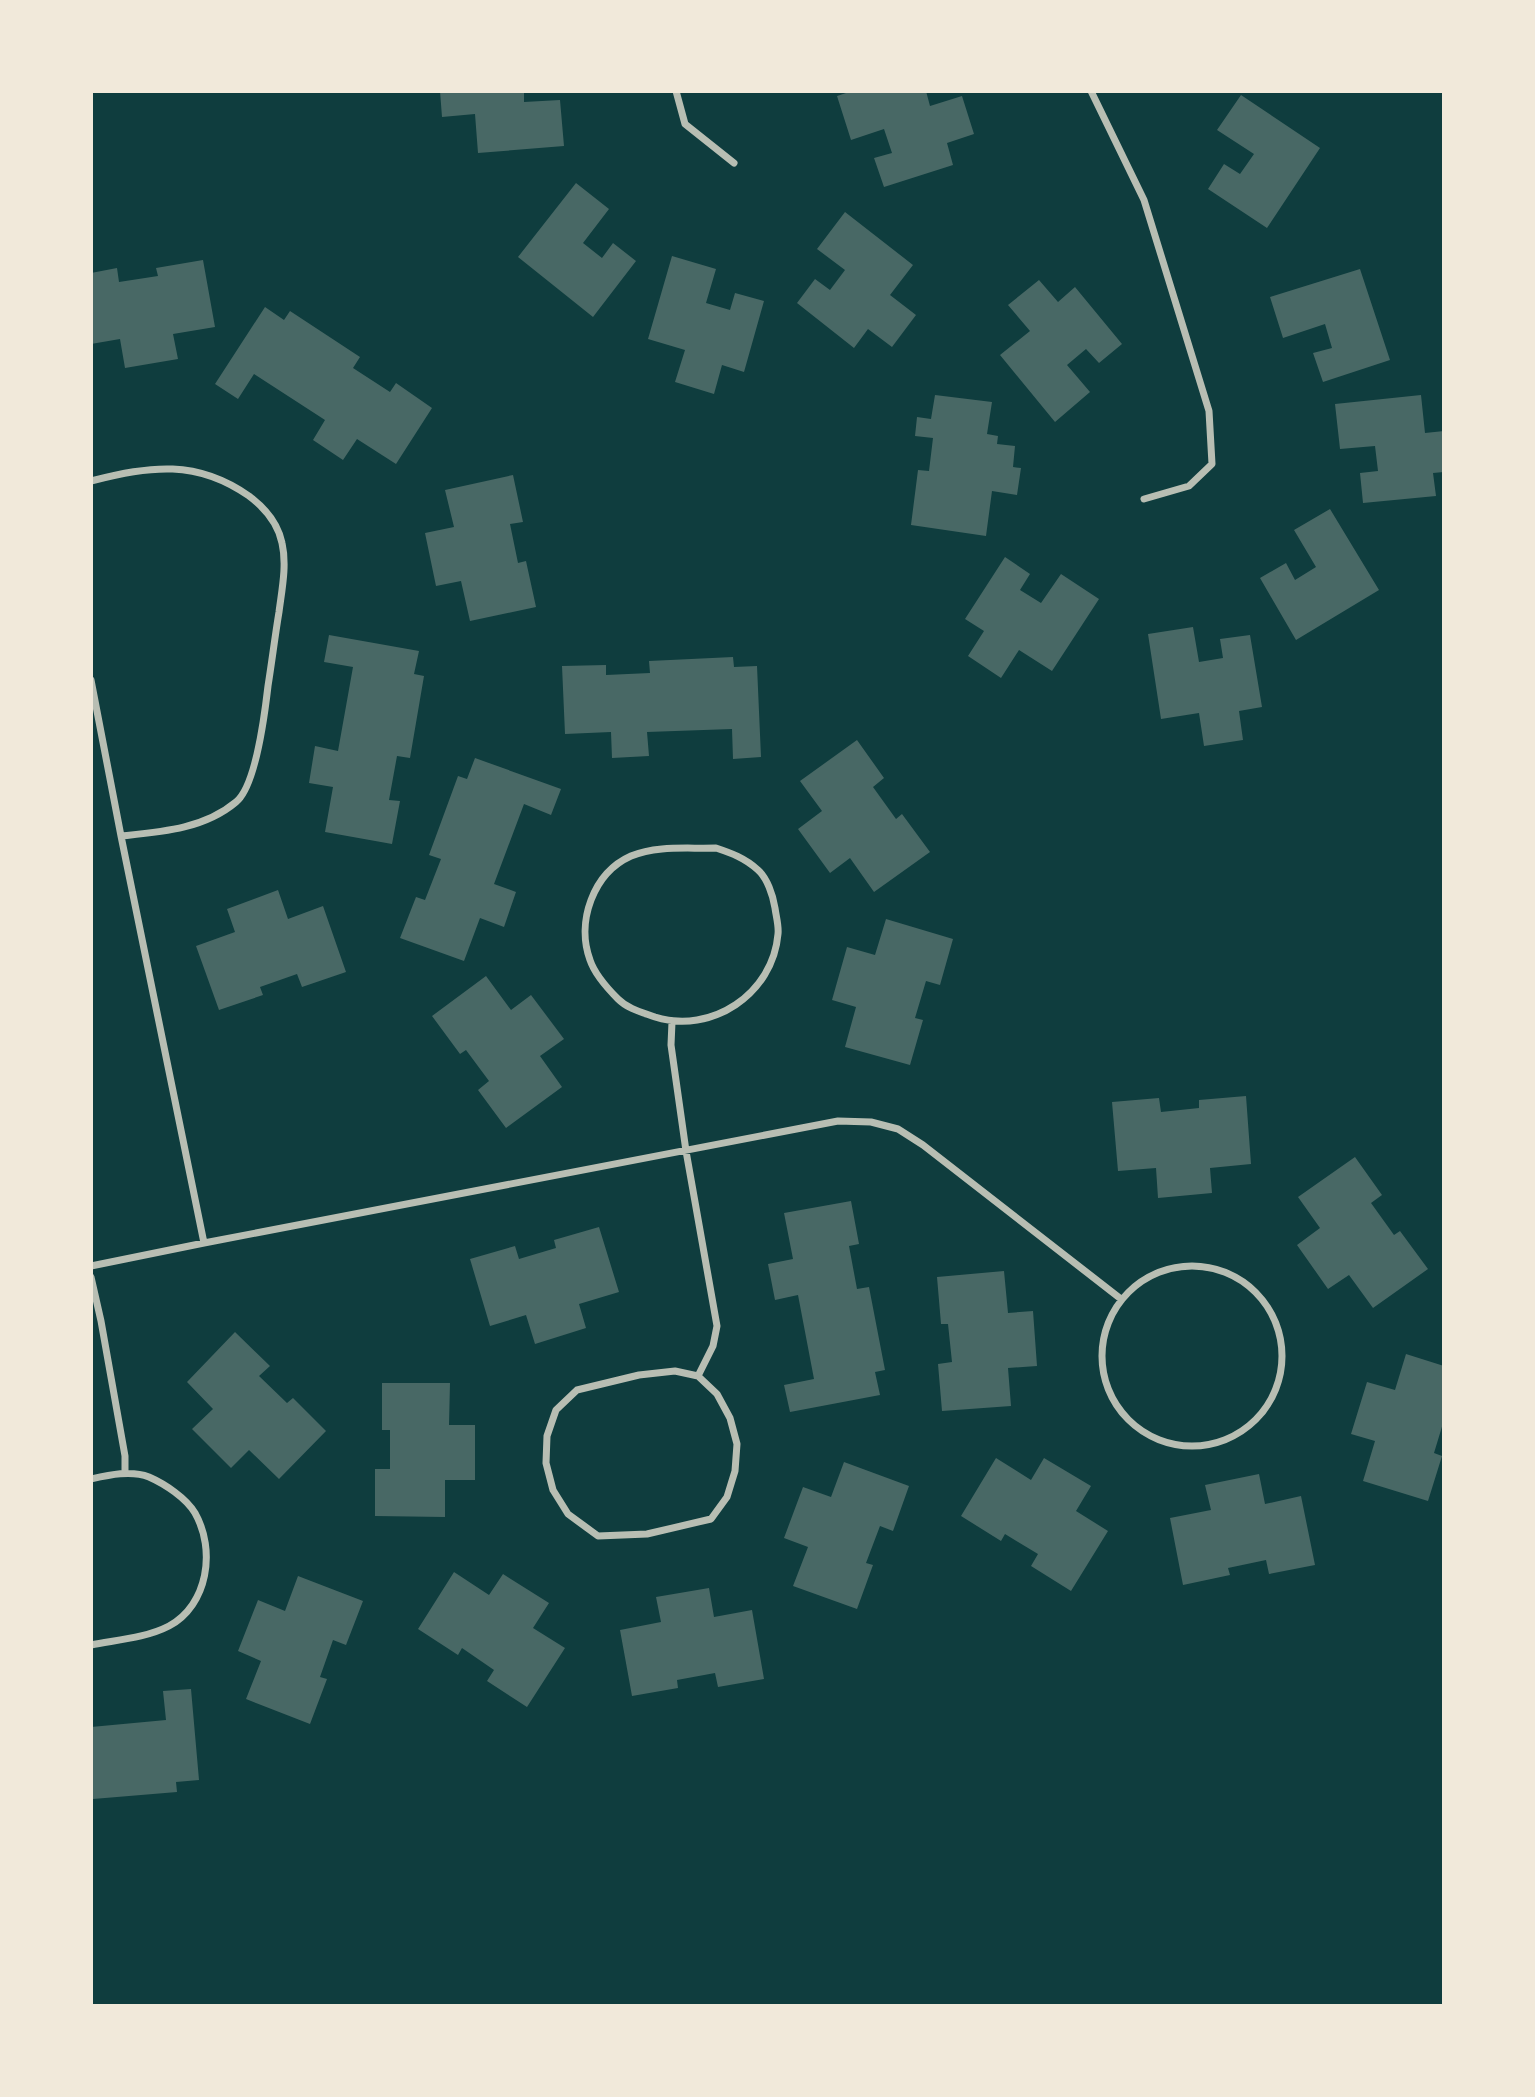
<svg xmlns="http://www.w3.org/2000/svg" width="1535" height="2097" font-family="Commissioner,sans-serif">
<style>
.building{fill:#486865}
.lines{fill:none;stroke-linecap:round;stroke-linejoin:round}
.minor{stroke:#b8beb3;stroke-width:7}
</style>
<rect width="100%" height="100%" fill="#0f3d3e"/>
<path class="building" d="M440,91H524V102L560,100L564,146L478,153L475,114L442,117Z
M852,91H926L930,106L962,96L974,134L947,143L953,165L884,187L874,158L892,153L884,129L851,140L837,96Z
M1241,95L1320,148L1267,228L1208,189L1224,164L1240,174L1254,154L1217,130Z
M576,183L609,209L583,243L602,258L613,243L636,261L593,317L518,257Z
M845,212L913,265L890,295L916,315L892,347L868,329L854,348L797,303L815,279L830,290L845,270L817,249Z
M672,256L716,269L706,303L730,310L735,293L764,301L744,372L722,365L714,394L675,382L685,350L648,339Z
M203,260L215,327L173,334L178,359L125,368L120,339L91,344V273L117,268L119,282L158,276L156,268Z
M1360,269L1390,360L1323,382L1313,353L1332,348L1325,324L1283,338L1270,297Z
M1039,280L1058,302L1075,287L1122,344L1099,363L1086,349L1067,365L1090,392L1055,422L1000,355L1030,331L1008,305Z
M265,307L284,320L290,311L360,357L353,368L390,392L396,383L432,408L396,464L357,439L343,460L313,440L325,420L254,374L238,399L215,384Z
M935,395L992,402L987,434L998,436L997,444L1015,446L1013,467L1021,468L1017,495L992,491L986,536L911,525L918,470L929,471L933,438L915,436L917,417L931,419Z
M1421,395L1425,433L1444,431V472L1433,473L1436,496L1363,503L1360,473L1378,471L1375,446L1340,449L1335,404Z
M513,475L523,522L510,524L518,563L526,561L536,607L470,621L461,581L436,586L425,533L454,527L445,490Z
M1330,509L1379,590L1296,640L1260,578L1286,563L1295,580L1316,567L1294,530Z
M1005,557L1030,574L1020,590L1041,603L1061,574L1099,599L1052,671L1019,650L1001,678L968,656L984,631L965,619Z
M1193,627L1199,662L1223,658L1220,639L1250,635L1262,707L1239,711L1243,740L1204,746L1199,713L1161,719L1148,634Z
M329,635L419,651L414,674L424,676L410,758L397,756L389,800L400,801L392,844L325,832L333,787L309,783L315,746L338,751L353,667L324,662Z
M733,657L734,667L757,666L761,757L733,759L732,729L647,732L649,756L612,758L611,732L565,734L562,666L606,665V675L650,673L649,661Z
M857,740L884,778L873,787L896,819L902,814L930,852L874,892L850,858L830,873L798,829L822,811L800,781Z
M475,758L561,789L551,815L524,804L494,884L516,892L504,927L480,918L464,961L400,938L416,897L425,900L441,859L429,855L458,776L467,779Z
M278,890L288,919L323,906L346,972L302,987L297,974L260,987L263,995L219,1010L196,946L235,932L227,909Z
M886,919L953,939L940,985L926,981L915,1018L923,1020L910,1065L845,1047L856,1007L832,1000L847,947L875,955Z
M486,976L511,1010L531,995L564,1039L540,1056L562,1087L506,1128L478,1090L489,1081L466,1050L460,1054L432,1016Z
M1246,1096L1251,1164L1210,1168L1212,1193L1158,1198L1156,1168L1118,1171L1112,1102L1159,1098L1161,1112L1199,1108V1100Z
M1355,1157L1382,1195L1371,1203L1394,1235L1400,1231L1428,1269L1373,1308L1349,1275L1328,1289L1297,1245L1320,1228L1298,1197Z
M851,1201L859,1244L849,1246L857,1289L869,1287L885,1370L875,1372L880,1395L790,1412L784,1385L814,1379L798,1295L775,1300L768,1264L793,1259L784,1213Z
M599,1227L619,1292L579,1304L586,1328L535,1344L526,1315L490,1326L470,1259L515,1246L519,1259L556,1248L554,1240Z
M1004,1271L1008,1313L1033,1311L1037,1366L1008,1368L1011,1406L942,1411L938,1364L952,1362L948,1324H941L937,1277Z
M235,1332L270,1366L259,1376L287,1403L293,1398L326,1431L279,1479L249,1450L231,1468L192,1429L213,1409L187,1382Z
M1406,1354L1444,1366V1420L1434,1453L1442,1456L1428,1501L1363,1481L1375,1441L1351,1434L1367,1382L1395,1390Z
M382,1383H450L449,1425H475V1480H445V1517L375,1516V1469H390V1430H382Z
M996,1458L1031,1480L1044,1458L1091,1486L1076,1511L1108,1531L1071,1591L1031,1566L1038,1554L1005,1534L1001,1541L961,1516Z
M844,1462L909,1486L893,1531L880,1526L866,1563L873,1565L857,1609L793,1586L808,1547L784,1538L803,1487L831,1497Z
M1259,1474L1265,1504L1301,1496L1315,1565L1269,1574L1266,1560L1228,1568L1230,1575L1183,1585L1170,1518L1211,1510L1205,1485Z
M454,1572L489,1595L503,1574L549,1603L533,1628L565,1648L527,1707L487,1681L494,1670L462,1648L458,1655L418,1629Z
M298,1576L363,1601L346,1645L333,1640L320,1677L327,1679L310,1724L246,1699L261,1661L238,1651L258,1600L285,1611Z
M709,1588L714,1617L752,1610L764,1679L718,1687L715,1673L677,1680L678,1688L632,1696L620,1630L661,1622L656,1597Z
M191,1689L199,1780L176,1782L177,1792L93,1799L91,1727L166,1720L163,1691Z"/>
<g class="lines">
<path class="minor" d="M676,91L685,124L734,163
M1091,91L1144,200L1209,411L1212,464L1189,486L1144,499
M91,481C151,466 196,459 249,496C265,508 278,523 282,543C287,565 282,589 279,612C275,636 272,661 268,686C265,712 256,786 236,802C204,829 161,832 121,836
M91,680L121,836L204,1243
M716,848C731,853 745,858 758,870C767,878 773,895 775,908C776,916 779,926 778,934C773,994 711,1035 655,1017C641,1012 628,1009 618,999C607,988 595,975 590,960C576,922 593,873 631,856C657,845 688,849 716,848Z
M672,1022L671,1045L686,1151L717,1326L713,1346L698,1376
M1102 1356a90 90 0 1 1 180 0a90 90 0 1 1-180 0Z
M91,1266L204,1243L838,1121L871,1122L898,1129L923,1145L1121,1299
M91,1277L101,1321L125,1456V1473
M675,1371L698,1376L717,1394L730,1418L737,1444L735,1471L727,1497L711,1519L647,1534L598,1536L568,1514L553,1490L546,1463L547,1436L556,1410L577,1390L639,1375Z
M91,1479C109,1475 131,1470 149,1477C165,1484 186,1498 195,1513C216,1550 208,1605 169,1626C146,1638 116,1640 91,1645"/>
</g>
<rect width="1535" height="2097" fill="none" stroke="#f1e9da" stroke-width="186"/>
</svg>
